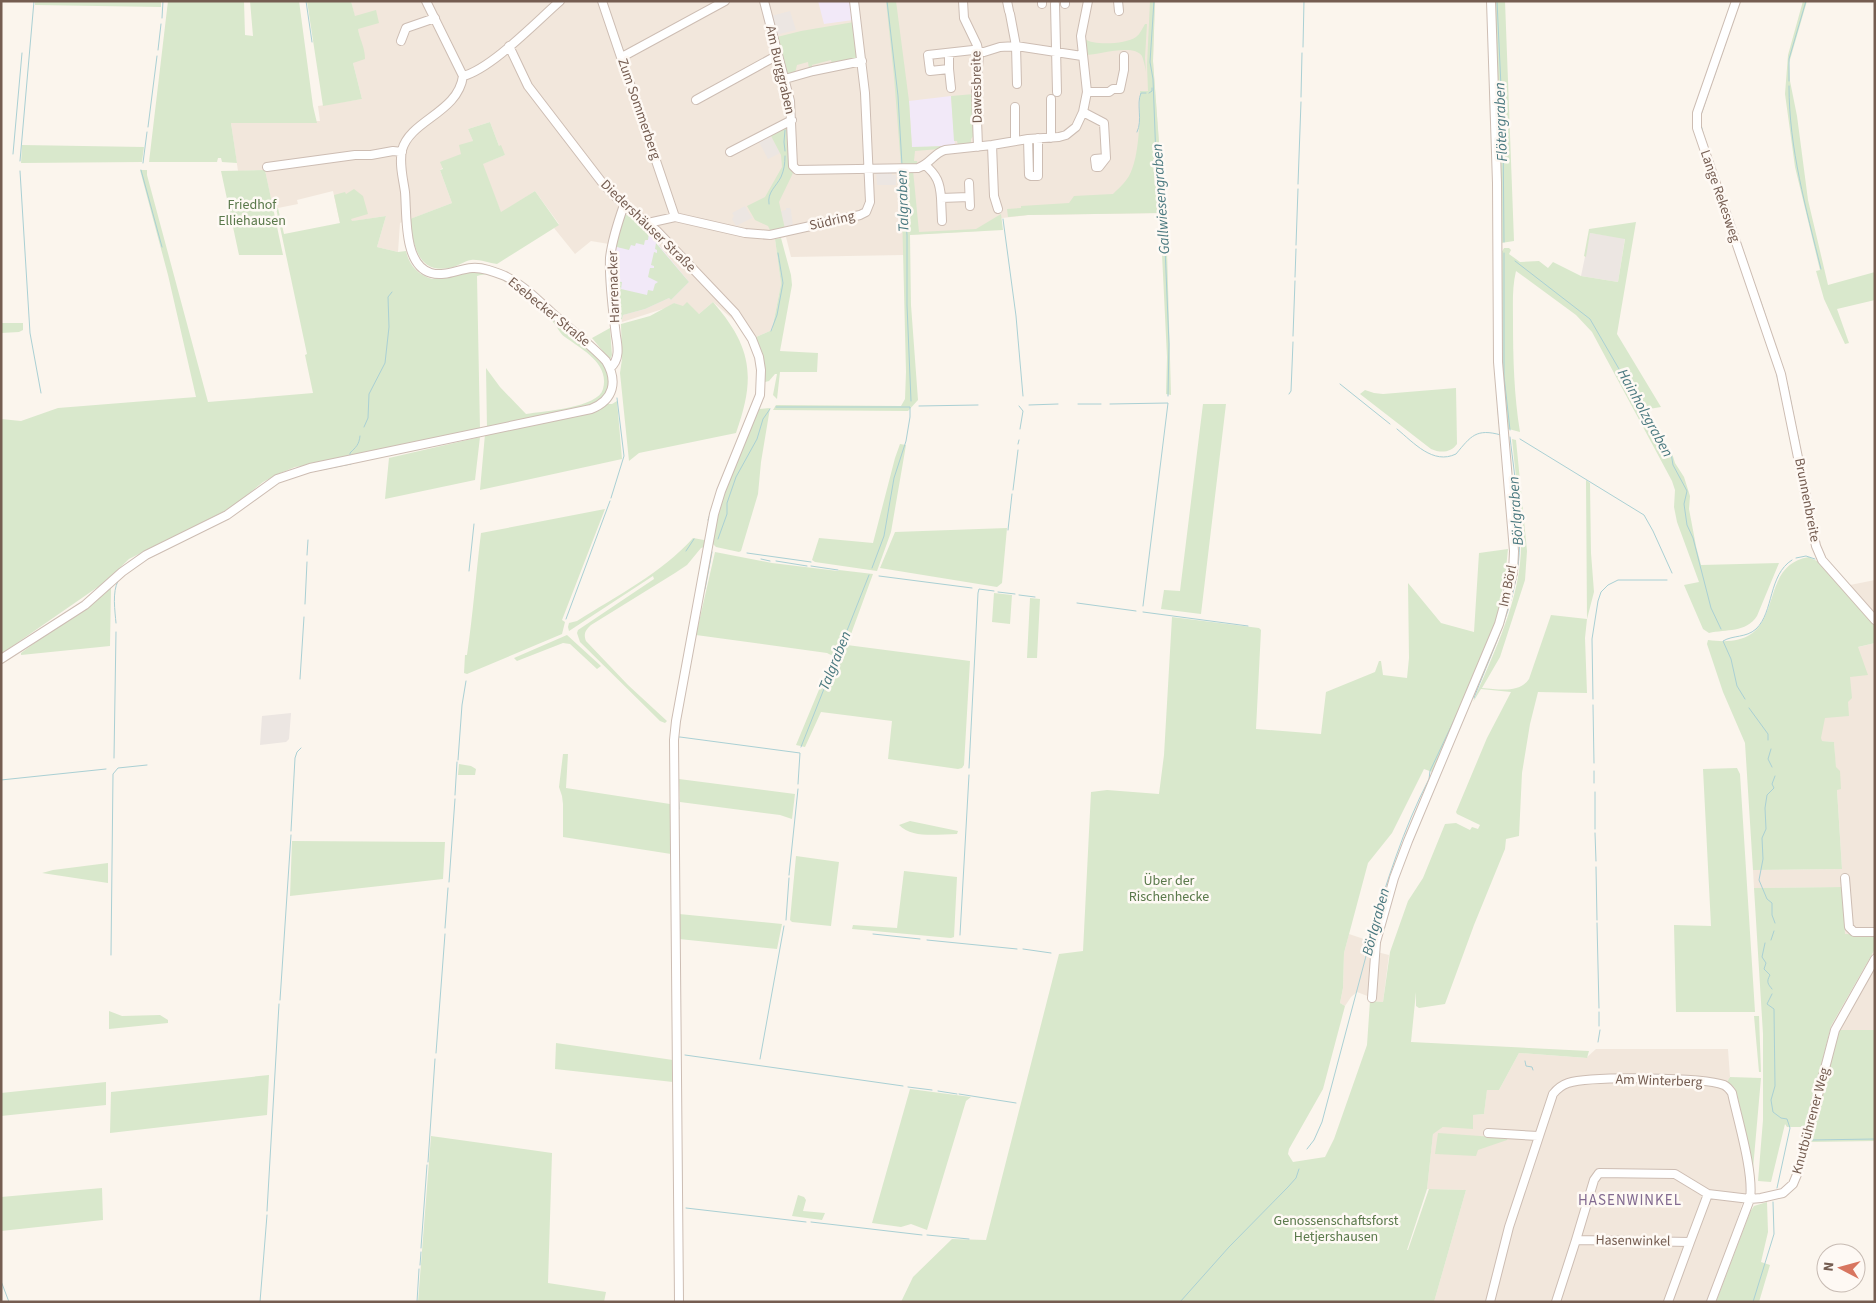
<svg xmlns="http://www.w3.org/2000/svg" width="1876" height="1303" font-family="'Source Sans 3',sans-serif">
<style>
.residential{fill:#f2e7dc}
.industrial{fill:#ece6e2}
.education{fill:#f2e9f8}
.green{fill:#d9e8cc}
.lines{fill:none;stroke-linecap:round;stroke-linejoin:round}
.stream{stroke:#aad0d4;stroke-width:1}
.minor-casing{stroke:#cdbdb3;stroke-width:10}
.minor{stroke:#fff;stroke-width:8}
.labels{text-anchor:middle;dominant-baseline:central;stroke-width:5;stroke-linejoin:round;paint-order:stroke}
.street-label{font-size:14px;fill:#755d51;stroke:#fef9f4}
.park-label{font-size:14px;fill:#5a794b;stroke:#fef9f4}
.water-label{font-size:15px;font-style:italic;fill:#49787f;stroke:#fef9f4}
.neighbourhood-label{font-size:15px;letter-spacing:1px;fill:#826a90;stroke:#fef9f4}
</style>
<rect width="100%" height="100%" fill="#fbf5ed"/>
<path class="residential" d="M351,1H1155L1153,61L1164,213L1028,215L1002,218L982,231L904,235V255L791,257L786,237L775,239L781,284L772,330L754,338L713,302L699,314L674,303L669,307L616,324L606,258L609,244L591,241L575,254L554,228L559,224L535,191L501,213L482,164L505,155L499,146L490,122L468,129L473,141L461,154L440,170L452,203L400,223L398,252L377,247L386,216L340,223L333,191L297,200L298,204L273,209L265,170L238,171L231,123L320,121L318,106L362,99L353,63L361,42Z
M1875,580V626L1844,591L1850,585Z
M1875,643V935H1845L1843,887L1754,888L1753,870L1842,869L1834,742L1821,741L1822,656Z
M1349,934L1367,940L1364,956H1372L1373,951L1389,955L1383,1002L1370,1001V997L1357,992L1351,997L1345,1006L1340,1003L1343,988L1344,953Z
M1875,950V1030H1839L1831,1026Z
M1596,1049H1728L1730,1077L1727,1082L1734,1087L1737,1094L1747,1188L1730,1242L1708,1302H1434L1466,1190L1427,1189L1433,1133L1443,1127L1473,1115L1484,1114L1487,1089L1499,1090L1519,1053L1586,1058Z"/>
<path class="industrial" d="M790,11L796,30L776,35L771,16Z
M771,136L780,153L768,159L759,142Z
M876,171H892V175H896V185H877Z
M745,206L752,218L736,226L732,219L734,216L732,213Z
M786,208H790L791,210L793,227L785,229L781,211L786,210Z
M1590,233L1625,238L1618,282L1581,276Z
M291,713L289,739L286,742L260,745L262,716Z"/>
<path class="education" d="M818,1H850L853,20L824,24Z
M951,96L955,145L912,148L909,101Z
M649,233L689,282L671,300L669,298L645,309L623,315L622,319H617L612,260L615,244L620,248L647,240Z"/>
<path class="green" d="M35,1H161V7L35,5Z
M168,1H244L245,35L253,36L250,1H299L313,106L317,123H231L237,163L222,162L221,158H218L217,162H149Z
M307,1H351L355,16L376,10L379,23L358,29C360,40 365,48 365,59L353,63L362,99L323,106Z
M886,1H896L909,101L912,147L948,146L939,149L915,151L914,161H917V165L901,166L894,77Z
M1150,1H1155L1153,61L1167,250L1171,395L1166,394L1167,357L1160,213L1028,215L1008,217L1007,209L1021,208V206L1069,203L1074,196L1113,194C1118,189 1125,183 1129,176C1140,157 1140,114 1140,91H1148L1147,65Z
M1493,1H1505L1514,241L1501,243L1500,240Z
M1803,1H1807L1789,63L1790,81L1797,116L1808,200L1828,285L1875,272V300L1837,309L1849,343L1845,344L1824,299L1816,271L1820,270L1795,167L1785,94L1788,55Z
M854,22L858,56L857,58L832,64L831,60L812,65V68L809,69L808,62L797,65L795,73L787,75L777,37L801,31Z
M1145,24H1147L1145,58L1146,72C1145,67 1144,61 1142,56C1134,43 1098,55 1086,55L1085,39C1094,46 1126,44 1136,37C1140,34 1142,29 1145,24Z
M974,94L976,132L971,139V144L958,145L957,141H954L951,96Z
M490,122L499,146L501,145L505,155L483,164L501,212L535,191L559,225L497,264C489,263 478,259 471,260C464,261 457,267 449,268C417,274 413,243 410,219L452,203L440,170L443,169L440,162L461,154L459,145L473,141L468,129Z
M787,126L790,168L793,173L779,202L785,229L770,230L768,226L755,220L747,206L765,197L782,167L781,155L770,134Z
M22,145L144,147L142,162L21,163Z
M140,170H147V175L208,402L313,393L305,355L307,354L276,208H278L284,234L340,223L334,195L345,192L346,194L354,189L363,196L368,214L351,219L352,221L386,216L377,247L398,252L406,251C409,265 418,275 432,279L476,270L492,274L518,287L605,363C612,383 613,390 596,405L487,429L486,368L500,387L526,414C544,411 598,408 603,389C610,363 581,349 565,337C560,334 557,326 553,322C541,308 507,278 488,274C485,274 480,275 477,276L480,430L333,462L295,467L278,474L263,482L231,508L129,559L105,582L1,654V419L21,421L58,408L196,397L168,275Z
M265,170L283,255H239L221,171Z
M901,170H913L919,232L976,229L1001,214L1003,230L910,235L911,305L918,400L908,411L773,410L776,405L901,406L905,399L906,372Z
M625,215H629L646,228L649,233L648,240H645L644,245L636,243L635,246L631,245L629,250L617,247L615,244Z
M1636,222L1617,334L1661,407L1649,409L1657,431L1671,450L1675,463L1684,477L1690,496L1689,509L1696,546L1701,565L1779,563L1757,616C1746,633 1726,629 1709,633L1703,629L1684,585L1699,582L1677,522L1674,507L1675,490L1672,481L1592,332L1576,315L1516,271C1512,287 1513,305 1513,321C1513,358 1514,395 1520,432L1505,428L1501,396L1500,255L1504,248H1509L1511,250L1509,254L1520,262L1539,261L1548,268L1553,262L1581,276L1618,282L1625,239L1590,233L1586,257L1584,256L1589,229Z
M781,238L791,275L792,285L780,351L818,353L817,372H780L777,399L773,395L777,374H775L769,381L765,382L760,355L754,338L772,330L781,284L775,239Z
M656,243L689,282L671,300L669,298L645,309L623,315L622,319L618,320L613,281L622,282L621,289L647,295L648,290L653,291L655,284L658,282L648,277L650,268H654V266L651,265L654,252L657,253V250L655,249Z
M687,302L699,314L713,302C752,347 756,377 736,433L639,453L629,461L620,373L622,359L621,324L650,316L674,303L683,306Z
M1,323H23V330L19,332L1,333Z
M610,328L612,355L610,360L592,338Z
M1456,388L1457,444C1451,453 1440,453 1431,449L1360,394L1365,390L1374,393L1383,394Z
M617,401L622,459L480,490L485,434L605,404H612Z
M1203,404H1226L1201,614L1161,609L1164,590L1180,591Z
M770,408L761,462L758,494L741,551L739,552L716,547L712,543L718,510L728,482L759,409Z
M480,437L475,480L385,499L389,458Z
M1512,439L1516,440L1527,551L1525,580L1500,657L1482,688C1498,689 1519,694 1529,679L1551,615L1587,619L1586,480L1590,483L1591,553L1594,592L1587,619L1585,638L1587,693L1538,692L1530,724L1522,773L1519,836L1506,839L1505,849L1474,925L1445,1004L1419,1008L1416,1006V992L1411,1042L1589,1051L1587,1058L1519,1053L1499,1090H1487L1484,1114L1473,1115V1129L1443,1127L1433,1134L1427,1189L1407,1250H1408L1429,1189L1466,1190L1434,1302H901L913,1277L952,1239L986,1240L1059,954L1083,951L1091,792L1107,790L1159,794L1164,755L1172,617L1259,628L1261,630L1256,729L1321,734L1326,692L1375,672L1379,661H1381L1383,675L1407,678L1409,658L1408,583L1441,623L1474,632L1479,553L1508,549L1505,578L1499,605L1503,606L1435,773L1424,769L1392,833L1368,863L1344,953L1343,988L1340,1003L1345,1006L1323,1089L1289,1149L1288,1154L1293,1162L1325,1157L1334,1139L1367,1045L1370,1001L1383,1002L1390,952L1408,901L1423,878L1445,824L1456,823L1470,830L1472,827L1478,829L1480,825L1457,814L1456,812L1487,738L1511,692L1481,689L1473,702C1495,650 1523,595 1521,538C1520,505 1515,471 1512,439Z
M900,444L906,445L891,532L877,571L815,562L812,560L819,538L873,543L895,458Z
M605,509L562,620L565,622L562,634L467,674L464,673L465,655H467C473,614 476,574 481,533Z
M1007,528L1002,583L997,587L880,568L895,532Z
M693,538L704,540V547L701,548L687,565L675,573L591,625C586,630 583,633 586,641L628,685L667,721L665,723L660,721L580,642L577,633L578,630L654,579L653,576L569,631L568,627L569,623L577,621C615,597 663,572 693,538Z
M715,552L772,563L838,571L839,570L873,574L847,645L970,661L964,765L962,768L958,769L888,759L892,721L821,712L805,747L796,745L833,656L827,653L696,635Z
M1809,557L1819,562L1875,626V643L1858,647L1868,675L1850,677L1852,698L1848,702L1849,716L1825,718L1821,738L1822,741L1834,742L1836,767L1840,771L1841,789L1837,790L1842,869L1753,870L1745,743L1723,692L1707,644L1708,640C1794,652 1751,566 1809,557Z
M109,587L111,588L110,646L21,655V653Z
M994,593L1012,595L1010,624L992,622Z
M1030,598L1040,599L1037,658H1027Z
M567,635L601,666L597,669L570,644L563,643L517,661L514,658Z
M563,754H568L566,788L670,804L671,854L563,837V804L562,796L559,787Z
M459,764L471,766L476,769L475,775H458Z
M1737,768L1740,774L1755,1012H1676L1674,925L1711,926L1703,769Z
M679,779L795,794L792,819L780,815L680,802Z
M910,821L958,831L957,834C938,834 913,839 899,825Z
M292,841L445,842L443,879L290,896Z
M796,856L839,862L831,926L792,922L790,920Z
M108,863V883L42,873L53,870Z
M904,871L957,877L954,937L951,938L852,929L853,925L897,928Z
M1843,887L1845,934L1875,935V949L1831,1026L1806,1127H1787L1785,1124L1771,1182L1758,1181L1763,1120V1034L1754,888Z
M679,914L782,924L777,949L679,939Z
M109,1011L122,1016L160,1015L168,1020V1023L109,1029Z
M1754,1016H1759L1761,1072H1759Z
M1839,1030H1875V1141L1810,1142Z
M556,1043L673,1060V1082L555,1069Z
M269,1075L267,1115L110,1133L111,1092Z
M1730,1077L1761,1078L1753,1169L1737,1094L1734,1087L1727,1082Z
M106,1082V1105L1,1116V1093Z
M910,1089L971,1097L966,1101L927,1230L911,1224L901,1227L872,1223Z
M1438,1133L1508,1138L1507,1140L1478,1150L1476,1156L1435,1154Z
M431,1136L552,1153L548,1283L606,1292L604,1302H418Z
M102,1188L103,1220L1,1231V1197Z
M798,1195L804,1197L806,1200L803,1211L825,1213L822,1220L792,1216Z
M1767,1202L1768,1232L1761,1262L1770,1265L1759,1302H1716L1750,1212L1754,1206Z"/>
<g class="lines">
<path class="stream" d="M306,1L312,42
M887,1L898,96L902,165
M1154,1L1150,62L1153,79L1156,159L1160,181L1165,247L1169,344L1168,396
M1497,1L1503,129L1504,242
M162,18L163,1
M1303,47L1304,1
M158,50L161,24
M1713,80L1740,1
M1789,81V59L1806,1
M1789,86C1789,149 1806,208 1821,269
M1149,93L1152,91V88
M1301,97L1302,53
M1701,115L1711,85
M1701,124L1703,133
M148,127L157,56
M785,130L784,142L785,151
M1137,132C1143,120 1136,104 1141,93H1146
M1704,136L1720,184
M13,154L22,53
M20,161L34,1
M143,163L147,132
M141,170L162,247
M20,171L30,333L41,393
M902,171L907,235V305L911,401
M1298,184L1301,102
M1723,192L1749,268
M769,204C767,192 776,187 781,177C784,170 785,164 785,156
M1003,219L1016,316L1023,396
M1296,245L1298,189
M1504,253V376L1510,430
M1515,261L1590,319L1637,400C1647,412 1647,412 1649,427L1665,442L1671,453L1673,465L1687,491L1684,504L1687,525L1693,538L1711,608L1721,629
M1750,272L1762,305
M1295,277L1296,249
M1763,308L1773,340
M771,331L777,315L783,283L778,253
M1293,336L1295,281
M1776,371L1778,380
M1496,379L1499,423
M1340,384L1390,424
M1788,387L1796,428
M1289,394L1291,391L1293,342
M1078,404H1101
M1110,404L1168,403L1143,606
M1029,405L1058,404
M919,406L978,405
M1019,406L1023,411L1020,429
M776,407H910V417L906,441L894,478L884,536L872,568
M364,427L368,418L369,394L385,363L389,327L388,297L392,292
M1397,429C1414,443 1433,465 1456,454C1471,436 1476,428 1501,435
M1797,432L1799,441
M1520,439L1644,515L1653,531L1672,573
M1018,444L1019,440
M350,456V453C356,447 359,445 360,436
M320,470L351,464
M1013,490L1018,450
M611,498L624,456L617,398
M708,520L714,502
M1008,530L1012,494
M718,539L727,514V503L736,477L757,439L763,419L770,409
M686,551L694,539
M747,553L811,562
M307,555L308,540
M1796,558L1806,556L1815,559
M761,559L770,561
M776,561L807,566
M811,566L838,570
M469,571L474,524
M879,576L972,588
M705,589L712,552
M998,592L1015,594
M1019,595L1035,597
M1077,603L1136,611
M305,604L307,562
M1143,612L1248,626
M566,619L610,501
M116,623C115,611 112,592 118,581
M300,679L304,617
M1474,698C1489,658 1508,621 1516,579C1525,533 1515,483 1510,437
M1593,699L1592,639L1598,601L1601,592L1608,585L1618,580H1667
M1745,699L1737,686L1731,659L1723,641C1733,635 1746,638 1756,629C1774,612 1768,575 1792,560
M1593,705L1594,763
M1749,708L1768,734V740
M678,740V737H680L800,753L798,784
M801,747L869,575
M1771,749L1768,759L1772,767
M114,758L116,632
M458,760L462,705L466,681
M969,768L978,593L979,589L994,591
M1594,771V783
M1775,776L1772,784L1774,788L1767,795L1765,808L1766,829L1762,838L1763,859L1759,880L1767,899L1772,903V915L1775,923
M678,777V783
M1,780L106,769
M678,787L679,809
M1595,792V829
M455,795L457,762
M291,831L295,758L297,752L301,748
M1595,833L1596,861
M1596,867L1597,920
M789,875L798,789
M449,882L455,799
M786,920L789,878
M1597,923L1599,1008
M445,928L448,888
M873,934L920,939
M960,935L969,775
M927,940L1017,949
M1771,940L1774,931
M1765,943L1762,957L1766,963L1764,969L1770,975C1766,982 1768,984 1772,989
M1023,949L1051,953
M111,955L113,774L118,768L147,765
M1772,994L1767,1004L1774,1009L1775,1086L1771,1100L1773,1112L1781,1118L1787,1119L1790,1128L1777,1188
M280,1000L291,835
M1599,1012V1026
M1598,1042L1600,1030
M436,1053L445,934
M685,1055L903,1086
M760,1059L784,926
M1525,1061L1526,1066L1532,1067L1533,1070
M908,1087L932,1090
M938,1091L957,1094
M959,1094L1016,1103
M681,1095L682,1199
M1811,1140L1875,1139
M1307,1149L1314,1140L1322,1122L1370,941V936C1387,882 1403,829 1429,779L1430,771L1463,701
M428,1162L435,1059
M686,1208L806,1222
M267,1211L279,1004
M811,1222L922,1235
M927,1235L969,1239
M421,1248L427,1165
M420,1265L421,1252
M1,1281L9,1302
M260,1302L267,1215
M417,1302L419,1269
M1180,1302L1229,1247L1288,1187L1296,1178L1299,1169
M1753,1302L1774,1234L1773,1202"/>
<g class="minor-casing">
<path id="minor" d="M602,1L675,217
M764,1L790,101L793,166L797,170L918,168C930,164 934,153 945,150L992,145L1028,139L1059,137L1066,135L1076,127L1083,112L1087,92L1081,36L1088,1
M963,1L964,18L977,45L979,54L976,92L978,147
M1007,1L1009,11
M1042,1V4
M1065,1V4
M1118,1L1119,11
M1736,1L1697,113V128L1781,374L1816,546L1822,560L1875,620
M1055,4L1057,92
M1010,14L1016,46L1017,84
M401,41L406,28L435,18
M509,46L528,86L604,185L624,205L657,231L735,313L752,339L759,357L761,370L760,395L721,491L714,514L676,721L674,740L679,1302
M949,53V69L930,71L928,55L973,50L984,52L1000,47L1016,46L1082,56
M622,57L725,1
M949,69L951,88
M463,76C491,69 536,22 560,1
M785,79L813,71L862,61
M1087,92H1109L1113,89H1120L1124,70V56
M1051,99V138
M696,100L778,55
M1083,112L1104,123L1106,158L1099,167H1096L1095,159L1106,158
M1028,139L1029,175L1031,176H1038V138
M1015,141V107
M992,145L994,196L998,209
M730,152L792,120
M925,165C937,175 940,183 941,198
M267,167L355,155H371L393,151L402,152
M969,183L970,206
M942,221L941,198L969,197
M648,223L675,217L745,233L770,235L860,215L866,212L870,202L865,93L854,1
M610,368C620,360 618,347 616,336C613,310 609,283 610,258C612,240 618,222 624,205
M1,659L85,605L122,572L146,555L227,515L277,479L310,468L591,409C614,400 618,381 606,361C590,344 570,329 552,313C538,300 523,285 505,276C495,272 483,267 472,268C458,269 445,277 431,273C403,265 407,214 405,192C403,178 399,164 402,150C410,120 458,113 463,76L426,1
M1845,878L1849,927L1854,932H1875
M1372,998L1376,942L1394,878L1408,841L1499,624L1513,573L1514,551L1498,362L1497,183L1491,1
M1488,1133L1538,1136
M1708,1194L1690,1242L1576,1240L1594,1180L1599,1173L1675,1174L1708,1194L1750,1199L1761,1198L1783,1193L1793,1184L1798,1172L1835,1030L1875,959
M1490,1302L1509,1227L1553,1094C1557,1089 1562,1085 1568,1083C1590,1076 1703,1077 1724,1085C1728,1087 1730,1090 1732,1093C1738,1121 1754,1173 1750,1199L1711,1302
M1556,1302L1576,1240
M1668,1302L1690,1242"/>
</g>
<use href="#minor" class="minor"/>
</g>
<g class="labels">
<g class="street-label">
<text transform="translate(780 70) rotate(77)">Am Burggraben</text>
<text transform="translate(977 87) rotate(-91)">Dawesbreite</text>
<text transform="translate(639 109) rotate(71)">Zum Sommerberg</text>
<text transform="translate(1720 196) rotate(71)">Lange Rekesweg</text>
<text transform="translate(832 221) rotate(-13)">Südring</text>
<text transform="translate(648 226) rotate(44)">Diedershäuser Straße</text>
<text transform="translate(614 287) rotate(-92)">Harrenacker</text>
<text transform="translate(549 312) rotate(39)">Esebecker Straße</text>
<text transform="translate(1807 500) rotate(79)">Brunnenbreite</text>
<text transform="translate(1508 586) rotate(-78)">Im Börl</text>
<text transform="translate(1659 1081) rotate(2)">Am Winterberg</text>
<text transform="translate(1811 1121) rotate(-75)">Knutbührener Weg</text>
<text transform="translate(1633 1241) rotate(1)">Hasenwinkel</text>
</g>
<g class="park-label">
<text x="252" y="205">Friedhof<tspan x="252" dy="16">Elliehausen</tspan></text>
<text x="1169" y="881">Über der<tspan x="1169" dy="16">Rischenhecke</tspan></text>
<text x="1336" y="1221">Genossenschaftsforst<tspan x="1336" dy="16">Hetjershausen</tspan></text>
</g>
<g class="water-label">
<text transform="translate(1501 122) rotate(-92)">Flötergraben</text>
<text transform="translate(1161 199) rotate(-94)">Gallwiesengraben</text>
<text transform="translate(903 201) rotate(-92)">Talgraben</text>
<text transform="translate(1645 413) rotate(61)">Hainholzgraben</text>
<text transform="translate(1516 511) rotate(-94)">Börlgraben</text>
<text transform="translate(835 661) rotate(-68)">Talgraben</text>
<text transform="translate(1376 922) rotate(-75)">Börlgraben</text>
</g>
<g class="neighbourhood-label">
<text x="1630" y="1200">HASENWINKEL</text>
</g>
</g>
<rect width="1876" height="1303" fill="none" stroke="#755d51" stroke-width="5"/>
<g transform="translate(1841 1268) rotate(276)"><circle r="24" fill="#fef9f4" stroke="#c7bbb3"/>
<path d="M0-4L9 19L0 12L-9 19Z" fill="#d87660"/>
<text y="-8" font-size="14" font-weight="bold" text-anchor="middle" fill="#755d51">N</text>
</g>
</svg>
